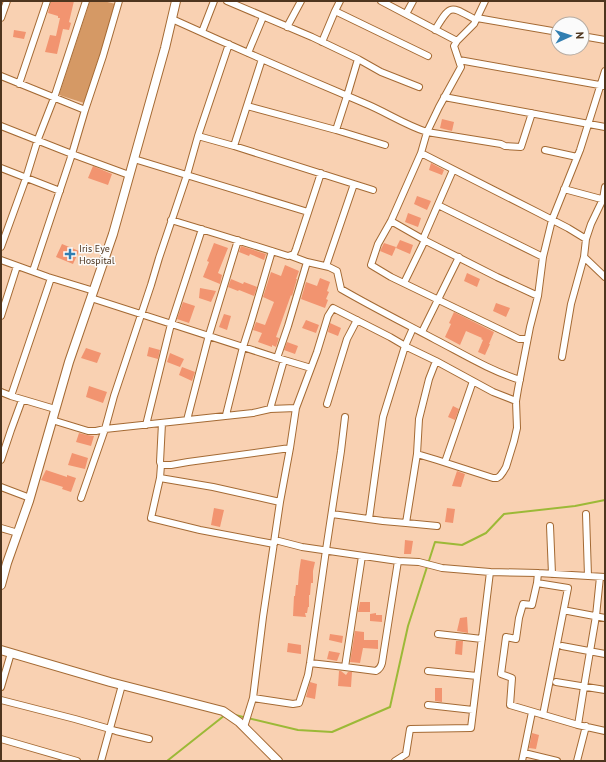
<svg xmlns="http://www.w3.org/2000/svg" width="606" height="762" font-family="'PT Sans',sans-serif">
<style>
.green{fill:#d59965}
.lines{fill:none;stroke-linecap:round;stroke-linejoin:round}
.stream{stroke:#9cb937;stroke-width:2}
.building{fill:#f29470}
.minor-casing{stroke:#a46a34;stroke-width:8}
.tertiary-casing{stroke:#a46a34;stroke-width:10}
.minor{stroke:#fff;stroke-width:6}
.tertiary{stroke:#fff;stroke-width:8}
.poi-dot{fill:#317eb1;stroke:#fbfbfb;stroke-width:1.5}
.labels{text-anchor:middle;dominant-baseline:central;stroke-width:3;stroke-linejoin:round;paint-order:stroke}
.poi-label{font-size:10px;fill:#4e351e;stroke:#fbfbfb;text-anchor:start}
</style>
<rect width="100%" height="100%" fill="#f9d1b2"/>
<path class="green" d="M90,1H103L116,4L84,103L59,95Z"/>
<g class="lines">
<path class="stream" d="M235,715L298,730L332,732L390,707L408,626L435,542L462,545L486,533L504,514L575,506L605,500
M167,761L225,715"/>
</g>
<path class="building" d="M51,1H74L69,22L71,23L69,30L63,29L57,54L45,52L50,35L56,36L60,18H58V16L48,13Z
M14,30L26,32L24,39L13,37Z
M442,119L454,122L452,131L440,128Z
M431,163L444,170L442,175L429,170Z
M93,166L112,174L108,185L88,178Z
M417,196L431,201L427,210L414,204Z
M408,213L421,218L418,227L405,222Z
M400,240L413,245L410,254L396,248Z
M214,243L228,248L218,273L222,275L220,284L203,277L209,262L207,261Z
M384,243L396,247L392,256L380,251Z
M62,244L79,251L73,264L56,257Z
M241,246L266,254L264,260L250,254L249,256L239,252Z
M285,265L299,271L296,279H297L292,296L291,295L276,337L279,338L276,347L272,345V347L258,342L262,333L253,330L256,322L265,325L274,302L263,297L271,272L281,276Z
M467,273L480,279L477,287L464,281Z
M320,278L330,282L327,291L329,292L326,299L328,300L325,308L301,299L306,282L317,286Z
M231,279L243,284L244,282L257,287L254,296L239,290L238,291L228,287Z
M200,288L216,291L211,302L199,298Z
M183,302L195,306L189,323L177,319Z
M496,303L510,308L506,317L493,311Z
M454,312L494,332L489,344H490L485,355L478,352L483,340L481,339L482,338L466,331L460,345L445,337L451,324L449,323Z
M224,314L231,316L227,330L219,327Z
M306,320L319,325L316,333L302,328Z
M330,323L341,328L338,336L328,332Z
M287,342L298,346L295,354L284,350Z
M149,347L160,350L158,359L147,356Z
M86,348L101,353L97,363L81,358Z
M170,353L184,359L180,367L167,362Z
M182,367L195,372L192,381L179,375Z
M89,386L107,392L103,403L86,397Z
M453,406L459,409L455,420L448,417Z
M79,433L87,435L94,436L91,446L76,442Z
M72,453L88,458L85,469L68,465Z
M46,470L67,477V475L76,478L71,492L62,489L63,487L41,480Z
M457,471L465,474L461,487L452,486Z
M214,508L224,510L220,527L211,525Z
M447,508L455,509L453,523L445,522Z
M405,540L413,541L411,554H404Z
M301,559L315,562L313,571V583H311L310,595H309V607H308L307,613H305L306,617L293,616L294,596H295L296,585H298L299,572Z
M360,602H370V612H358Z
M376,613V615H382V622L370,621V614Z
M467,617L468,633L457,631L460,618Z
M355,631L364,632V640H378V649L363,648L360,663L350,662Z
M330,634L343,636L342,643L329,640Z
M456,641H463L462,655L455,654Z
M288,643L301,645V654L287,652Z
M329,651L340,653L337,661L327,659Z
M339,671H341L346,675L348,672H352L351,687L338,686Z
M310,682L317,684L315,699L306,697Z
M435,688H442V702L435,701Z
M532,733L539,735L536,749L529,748Z"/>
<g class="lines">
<g class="minor-casing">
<path id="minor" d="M119,1L103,56L85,110L72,154L129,175
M227,1L312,37L358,59L381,72L419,87
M381,1L457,41L474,24L485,1
M335,11L340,1
M406,14L413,1
M1,18L7,1
M477,18L558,32
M172,19C236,48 300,76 364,103C386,112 405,125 427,132L439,107L461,67L454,46L457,41
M287,27L301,1
M435,30C451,3 450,6 476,20
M202,32L214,1
M582,36L605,40
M322,42L335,11L428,56
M229,44L198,136L234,146L262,59
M248,53L263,17
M459,60L605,86
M1,76L85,110
M19,84L47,1
M444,97L605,127
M247,106L336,130L385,145
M532,113L521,147L505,146L501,144L427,132L421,153L537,212L568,228L586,239
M1,126L72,154L33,271
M336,130L347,96L358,59
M234,146L354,184L326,266
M545,150L577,157
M421,153L391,221L378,244L371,265L391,277L507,333L519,339H527
M134,159L308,212
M1,168L60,191
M354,184L373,190
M605,187L603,199L591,224L586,239L584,257L605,277
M564,189L605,200
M438,205L543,257
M171,220L217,234L288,256L294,254L296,249L321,173
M391,221L426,241L497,277L538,296
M423,239L453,170
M1,247L26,178L38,139L54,98L86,1
M291,256L307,262L329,267L337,271L341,289C372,307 404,323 436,340C463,354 491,371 520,380
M1,260L48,277L94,291
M404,283L425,240
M91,298L274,357L311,368
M1,316L17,266
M422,332L459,257
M562,357L571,304L584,257
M277,358L288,326L307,262
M1,392L11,396L55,409
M11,396L51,278
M327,404L347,339L357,320
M270,409L284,360
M226,415L243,347L251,322L272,251
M52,420L88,431H96L105,429L253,413L270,409L296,408L317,352L328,316L333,308L390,337L407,347L436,361L493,392L516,401
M187,420L209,335L238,240
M162,423L160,462L161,465H171L188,462L290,448
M146,425L171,324L202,229
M417,454L437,460L493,478H497L500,476L503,472L506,467L514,441L517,428L516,401L518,389L530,327L538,296L543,257L552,220L580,150L605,71
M1,460L11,430L22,400
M445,462L473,381
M161,465L160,478L213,487L280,502
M160,478L151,518L200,530L274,544
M1,487L30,498
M81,498L105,429L114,396L151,285L159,258L187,175L198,136
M332,514L383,521L406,523L417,454L419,419L429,379L436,361
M586,514L588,576
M369,519L383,417L405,346L413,328
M406,523L437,526
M550,526L552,574
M1,528L18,533
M275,540L302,547L398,561L419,562L442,568L490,572L538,573L605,577
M538,573L537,583L532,605L523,604L519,618L516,639L506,637L501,674L512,678L510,705L578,725L605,731
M537,583L568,588L543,715
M568,611L605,618
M438,634L482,639
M562,646L605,654
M310,663L345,667L376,671C380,669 381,667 382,663L398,561
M345,667L362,556
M428,671L477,676
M556,682L605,690
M1,687L11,653
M253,698L293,704L299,703L308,675L310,663L326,550L341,451L345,417
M1,700L75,719L110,729L116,731L149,739
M428,705L473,710
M578,725L584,687L596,616L600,577
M244,727L253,698L263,617L280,502L290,448L296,408
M1,739L77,761
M524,753L557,761
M101,761L122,685
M395,761L406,754L410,729L471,728L490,572
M522,761L532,712
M577,761L586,726"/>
</g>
<g class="tertiary-casing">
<path id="tertiary" d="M1,585L7,563L29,501L69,362L113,234L165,48L176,1
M1,650L110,682L223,711L239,722L278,761"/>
</g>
<use href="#minor" class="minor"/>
<use href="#tertiary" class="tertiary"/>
</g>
<path class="poi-dot" d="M68 248h4v4h4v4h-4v4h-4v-4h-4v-4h4z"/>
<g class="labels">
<g class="poi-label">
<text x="79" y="248">Iris Eye<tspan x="79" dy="12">Hospital</tspan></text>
</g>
</g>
<rect width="606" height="762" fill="none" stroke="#4e351e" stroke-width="4"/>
<g transform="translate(570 36) rotate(87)"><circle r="19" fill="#fbfbfb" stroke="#b6aca3"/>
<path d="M0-3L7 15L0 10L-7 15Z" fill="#317eb1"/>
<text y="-6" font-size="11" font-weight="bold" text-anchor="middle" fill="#4e351e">N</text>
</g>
</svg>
